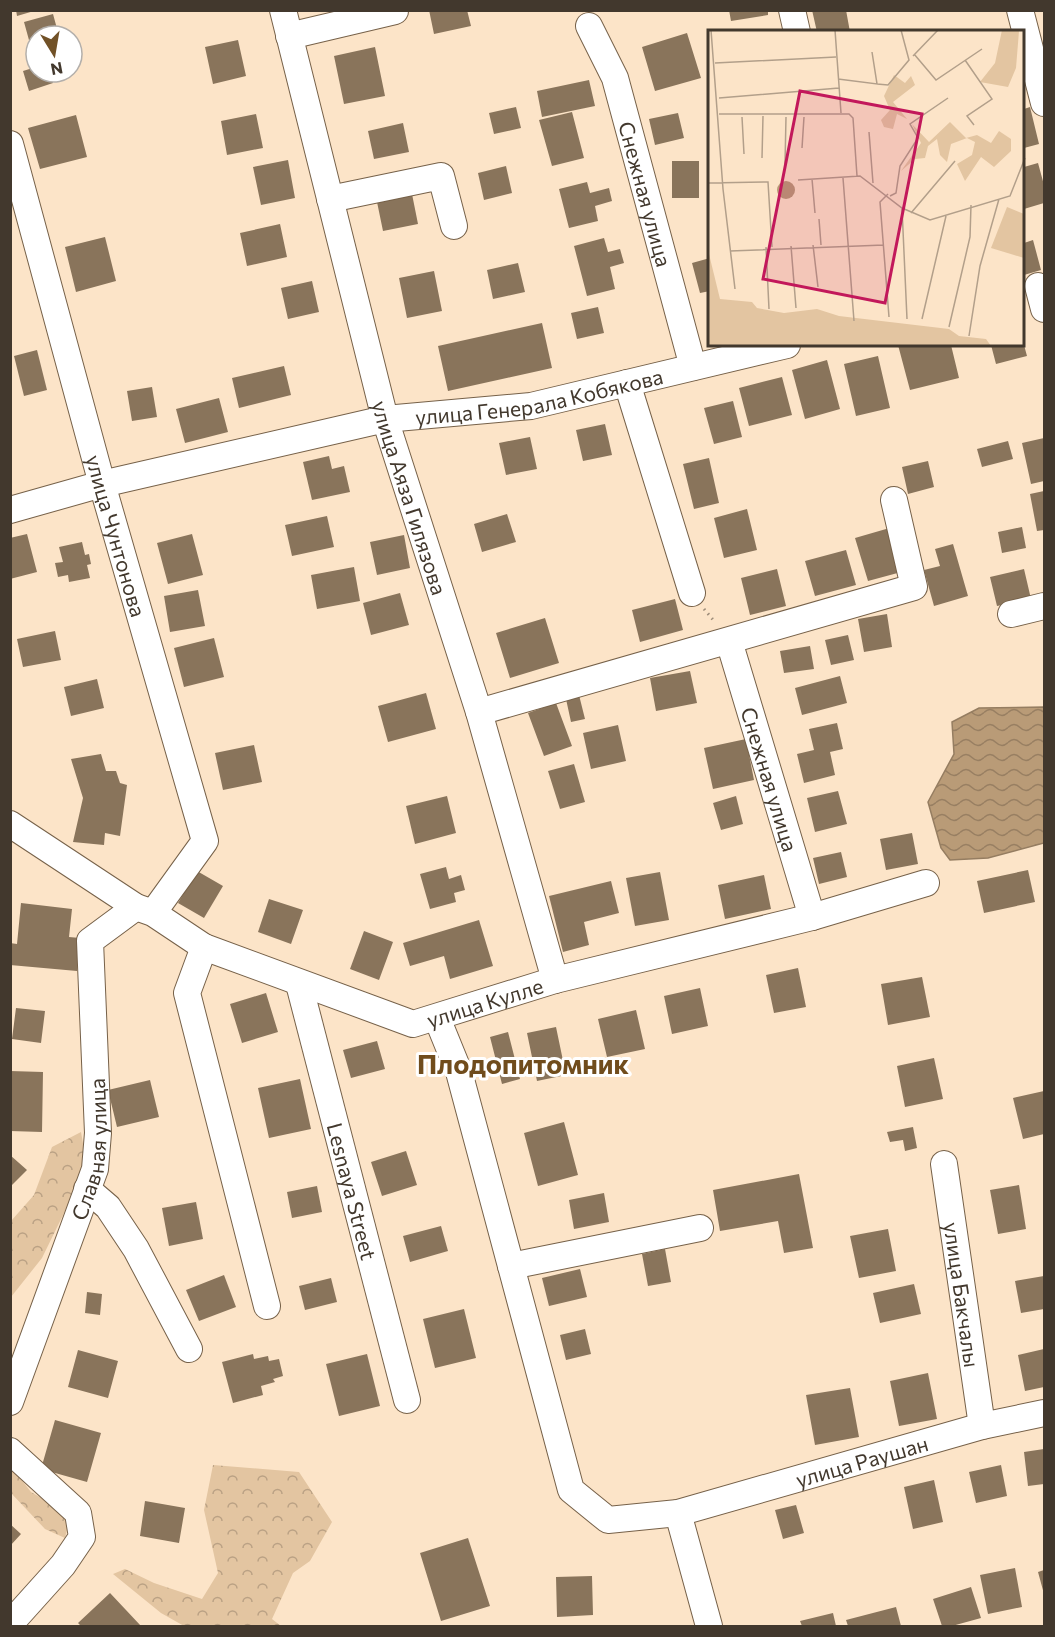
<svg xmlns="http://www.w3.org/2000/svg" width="1055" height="1637" font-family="Commissioner,sans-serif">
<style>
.forest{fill:url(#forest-crowns)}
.water{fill:url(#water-waves);stroke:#957d61;stroke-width:1.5}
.building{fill:#89745b}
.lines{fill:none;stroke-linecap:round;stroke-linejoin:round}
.minor-casing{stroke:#766149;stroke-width:28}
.path{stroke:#9e8d7a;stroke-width:3;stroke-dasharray:1.5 4.5;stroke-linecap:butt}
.minor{stroke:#fff;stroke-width:26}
.labels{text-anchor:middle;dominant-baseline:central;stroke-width:6;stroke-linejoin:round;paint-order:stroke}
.street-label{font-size:21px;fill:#42382d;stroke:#fff}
.district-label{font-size:27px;font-weight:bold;fill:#704c1c;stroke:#fff}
.inset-road{fill:none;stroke:#b29f8a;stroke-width:1.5}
.view{fill:#c2185b;fill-opacity:0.15;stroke:#c2185b;stroke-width:3}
.inset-edge{fill:none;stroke:#42382d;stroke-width:3}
</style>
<defs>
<pattern id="forest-crowns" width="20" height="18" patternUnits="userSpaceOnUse" patternTransform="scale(1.5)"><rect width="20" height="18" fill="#e3c5a1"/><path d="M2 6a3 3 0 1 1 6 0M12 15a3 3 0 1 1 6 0" fill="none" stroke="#baa184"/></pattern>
<pattern id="water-waves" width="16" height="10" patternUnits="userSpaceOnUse" patternTransform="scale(1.5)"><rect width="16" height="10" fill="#b99b77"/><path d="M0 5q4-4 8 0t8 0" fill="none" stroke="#987f62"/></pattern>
</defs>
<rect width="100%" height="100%" fill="#fce4c8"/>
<path class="forest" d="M81,1132L87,1166L42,1258L11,1297V1221L34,1195L52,1147Z
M10,1465L31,1492L71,1515L65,1538L45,1529L11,1493Z
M213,1465L299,1472L332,1522L310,1561L293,1573L272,1619L281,1626H184L161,1613L113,1574L125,1569L154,1583L202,1599L218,1573L204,1510Z"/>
<path class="water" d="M1044,707V843L988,858L950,860L941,848L928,802L954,754L952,722L979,708Z"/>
<path class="building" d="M16,10H34V11L17,16Z
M429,10H467L471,26L434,34Z
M729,10H768V15L731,21Z
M812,10H846L850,32H817Z
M53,14L59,36H36V50L32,51L24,22Z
M687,33L701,78L655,91L642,47Z
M238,40L246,76L213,84L205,47Z
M375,47L385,96L344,104L334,56Z
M36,67V72H49L53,83L29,91L23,71Z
M589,80L595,106L542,117L537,91Z
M516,107L521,128L494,134L489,113Z
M1030,107L1039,144L1024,148V109Z
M572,112L584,158L552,166L539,120Z
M678,113L684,138L655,145L649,119Z
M256,114L263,148L227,155L221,121Z
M76,115L87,157L40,169L28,128Z
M403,123L409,152L374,159L368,131Z
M288,160L295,198L261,205L253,167Z
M672,161H699V198H672Z
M1038,163L1044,185V203L1024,209V167Z
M506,166L512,193L484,200L478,173Z
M587,182L590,193L609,188L612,201L595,206L598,221L569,228L559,189Z
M412,194L418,224L383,231L377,202Z
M280,224L287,257L247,266L240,233Z
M105,237L116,281L76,292L65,247Z
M604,238L608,252L620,249L624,263L610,267L615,289L587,296L574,246Z
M1033,240L1041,270L1024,275V243Z
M710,258V291L700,293L692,263Z
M518,263L525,292L493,299L487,270Z
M434,271L442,311L407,318L399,278Z
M312,281L319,312L288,319L281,288Z
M598,307L604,333L577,339L571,313Z
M542,323L552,368L448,391L438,346Z
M898,345H951L959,378L910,390Z
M991,345H1024L1027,356L996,364Z
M37,350L47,390L24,396L14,356Z
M878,356L890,408L856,416L844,364Z
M827,360L840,409L805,419L792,370Z
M284,366L291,395L239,408L232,378Z
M782,377L792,415L749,426L739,388Z
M152,387L157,417L132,421L127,391Z
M219,398L228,432L185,443L176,409Z
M733,401L742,437L714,444L704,408Z
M605,424L612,455L583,461L576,430Z
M530,437L537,469L506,475L499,443Z
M1044,438V481L1031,484L1022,443Z
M1008,441L1013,459L982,467L977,449Z
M329,456L332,469L344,466L350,492L312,500L303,462Z
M709,458L719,503L694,509L683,464Z
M928,461L934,487L908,494L902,467Z
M1044,491V530L1037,531L1030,494Z
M747,509L757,550L724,558L714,518Z
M507,514L516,542L482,552L474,524Z
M327,516L334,547L292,556L285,525Z
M893,527L905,571L868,581L855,538Z
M1022,527L1026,548L1002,553L998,532Z
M27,534L37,572L10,579V538Z
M192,534L203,575L168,584L157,543Z
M404,535L410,568L377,575L370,542Z
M82,542L85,555L89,554L91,564L87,565L90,578L69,582L68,575L58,577L55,563L63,562L59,547Z
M953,544L968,596L934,606L924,570L940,566L935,549Z
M846,550L856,585L815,596L805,561Z
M354,567L360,601L317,609L311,575Z
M777,569L786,606L750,615L741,578Z
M1024,569L1031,599L997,606L990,577Z
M198,590L205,626L170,632L164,596Z
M400,593L409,625L371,635L363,603Z
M675,599L683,630L640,642L632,610Z
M887,614L892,647L864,652L858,619Z
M545,618L559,663L510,678L496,633Z
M55,631L61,660L23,667L17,639Z
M848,635L854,660L831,665L825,640Z
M214,638L224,677L184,687L174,648Z
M810,646L814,669L784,673L780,651Z
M690,671L697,703L656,711L650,678Z
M840,676L847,703L802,715L795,688Z
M97,679L104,708L71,716L64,687Z
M426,693L436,729L388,742L378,706Z
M579,695L585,719L571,722L566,699Z
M556,703L572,746L544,756L528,713Z
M837,723L843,749L830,752L835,775L804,783L797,754L814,750L809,729Z
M618,725L626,761L591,769L583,733Z
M746,739L754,780L713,789L704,748Z
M254,745L262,782L223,790L215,753Z
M101,754L106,771H116L120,783L127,785L120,836L105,833L104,845L73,842L83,798L71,759Z
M574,764L585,802L560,809L548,771Z
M838,791L847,824L815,832L807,798Z
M447,796L456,833L415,844L406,806Z
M736,796L743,824L721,830L713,803Z
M912,833L918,864L886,870L880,839Z
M841,852L847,877L819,884L813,858Z
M446,867L449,879L461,875L465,890L454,893L456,902L430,909L420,874Z
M1028,870L1035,902L984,913L977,881Z
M197,871L223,886L204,918L178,903Z
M660,872L669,920L635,926L626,878Z
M764,875L771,909L725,919L718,885Z
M611,881L619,913L584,922L589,945L563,952L549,896Z
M269,899L303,910L291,944L258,932Z
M21,903L72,909L69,937L80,938L77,971L10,965V943L17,944Z
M479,920L493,966L450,979L444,956L410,966L403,943Z
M364,931L393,942L379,980L350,969Z
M798,968L806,1007L774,1013L766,975Z
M922,977L930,1017L888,1025L881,984Z
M700,988L708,1026L672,1034L664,996Z
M266,993L278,1032L242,1043L230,1004Z
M16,1008L45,1011L41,1043L12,1039Z
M636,1010L645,1049L607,1057L598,1019Z
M556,1027L566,1075L537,1081L527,1033Z
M508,1032L520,1079L502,1084L490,1037Z
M377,1041L385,1069L351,1078L343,1050Z
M934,1058L943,1099L905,1107L897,1066Z
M10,1071L43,1072L42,1132L10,1131Z
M300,1079L311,1129L269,1138L258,1088Z
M150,1080L159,1117L117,1127L108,1090Z
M1044,1091V1134L1023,1139L1013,1098Z
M564,1122L578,1175L538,1186L524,1133Z
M913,1127L917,1148L905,1151L903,1140L890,1142L887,1132Z
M406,1151L417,1185L382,1196L371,1162Z
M10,1155L27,1170L10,1187Z
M799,1174L813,1248L784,1253L778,1221L720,1231L713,1190Z
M1019,1185L1026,1229L998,1234L990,1190Z
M317,1186L322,1212L292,1218L287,1192Z
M604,1193L609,1222L574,1229L569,1200Z
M196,1202L203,1239L169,1246L162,1208Z
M441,1226L448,1251L410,1262L403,1236Z
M888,1229L896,1271L859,1278L850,1236Z
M665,1249L671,1282L648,1286L642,1254Z
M580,1269L587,1297L549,1306L542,1278Z
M224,1275L236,1307L199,1321L186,1290Z
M1044,1276V1309L1021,1313L1015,1281Z
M331,1278L337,1302L305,1310L299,1286Z
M914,1284L921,1314L880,1323L873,1293Z
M87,1292L102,1294L100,1315L85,1313Z
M464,1309L476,1358L435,1368L423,1319Z
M585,1329L591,1354L566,1360L560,1335Z
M1044,1349V1387L1025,1391L1018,1355Z
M78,1350L118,1361L108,1398L68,1387Z
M253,1354L254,1359L268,1356L269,1361L279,1359L283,1376L273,1379L275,1382L261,1386L263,1395L233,1403L222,1362Z
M367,1354L380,1406L339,1416L326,1364Z
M928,1373L937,1419L899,1426L890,1381Z
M850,1388L859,1437L815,1445L806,1395Z
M55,1420L101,1433L87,1482L41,1469Z
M1044,1449V1484L1028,1486L1024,1452Z
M1001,1465L1007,1496L976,1503L969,1472Z
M934,1480L943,1522L913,1529L904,1487Z
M145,1501L185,1508L179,1543L140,1536Z
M796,1505L804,1533L783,1539L775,1510Z
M10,1524L21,1534L10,1546Z
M468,1538L490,1606L441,1621L420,1553Z
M1015,1568L1022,1607L988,1614L980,1575Z
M1044,1570V1594L1038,1572Z
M592,1576L593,1615L557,1617L556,1577Z
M971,1587L981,1618L952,1626H942L933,1599Z
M110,1593L141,1626H81L78,1623Z
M896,1607L901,1626H848L846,1620Z
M833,1613L836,1626H802L800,1621Z"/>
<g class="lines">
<g class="minor-casing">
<g id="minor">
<path id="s1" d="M283,10L385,419L479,712L555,980"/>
<path d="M792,10L797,32"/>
<path d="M1020,10L1044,103"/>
<path id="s2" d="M589,26L615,78L693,367"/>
<path d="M289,36L395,11"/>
<path id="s3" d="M10,144L102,484L205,841L153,913"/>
<path d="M330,199L441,176L454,226"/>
<path d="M1038,286L1044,309"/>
<path d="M627,383L692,593"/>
<path id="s4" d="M10,510L102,484L385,419L531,406L787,345"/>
<path d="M1011,614L1044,606"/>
<path id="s5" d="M729,641L812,917"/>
<path d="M479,712L914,587L894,500"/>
<path id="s6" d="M10,824L136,907L153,913L204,947L413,1024L555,980L812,917L926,883"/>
<path d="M204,947L187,993L267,1306"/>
<path id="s7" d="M299,984L407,1400"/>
<path id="s8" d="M437,1018L459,1072L571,1490L608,1520L678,1513L982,1426L1044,1413"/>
<path id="s9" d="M944,1164L982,1426"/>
<path d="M87,1189L108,1207L136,1249L189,1349"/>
<path d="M511,1266L700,1228"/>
<path id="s10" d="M10,1402L95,1169L98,1133L90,941L136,907"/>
<path d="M10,1451L78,1513L82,1537L63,1565L10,1624"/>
<path d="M678,1513L709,1626"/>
</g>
</g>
<path class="path" d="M704,609L715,622"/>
<use href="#minor" class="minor"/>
</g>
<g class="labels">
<g class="street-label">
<text stroke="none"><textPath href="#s2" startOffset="178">Снежная улица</textPath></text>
<text stroke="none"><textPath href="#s4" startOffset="542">улица Генерала Кобякова</textPath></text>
<text stroke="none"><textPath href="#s1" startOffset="504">улица Аяза Гилязова</textPath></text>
<text stroke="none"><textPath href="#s3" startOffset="406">улица Чунтонова</textPath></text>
<text stroke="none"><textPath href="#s5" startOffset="144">Снежная улица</textPath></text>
<text stroke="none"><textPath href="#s6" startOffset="528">улица Кулле</textPath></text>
<text stroke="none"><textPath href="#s10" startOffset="267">Славная улица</textPath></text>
<text stroke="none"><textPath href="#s7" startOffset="214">Lesnaya Street</textPath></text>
<text stroke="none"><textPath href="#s9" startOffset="132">улица Бакчалы</textPath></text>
<text stroke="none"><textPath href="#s8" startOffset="800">улица Раушан</textPath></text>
</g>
<g class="district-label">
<text x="523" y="1063">Плодопитомник</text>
</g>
</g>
<g transform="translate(708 30)">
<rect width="316" height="316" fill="#fce4c8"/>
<path d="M299,177L316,184V228L283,218Z" fill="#e3c5a1"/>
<path d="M294,0L311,1L308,38L300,57L272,52L287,33ZM186,45L197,53L203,46L207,55L185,72L199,89L189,84L185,99L176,97L173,90L182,80L176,66ZM242,92L258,108L269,105L283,113L291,101L303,109V121L286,137L273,127L257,151L249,134L264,125L267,112L259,108L243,114L239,132L232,125L229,109L220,116L217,128L207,129L193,141L213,113L204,94L221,112ZM0,220L12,269L44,272L49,278L76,283L109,279L131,286L241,299L251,306L278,309L283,316H0Z" fill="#e3c5a1"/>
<path d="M69 160a9 9 0 1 1 18 0a9 9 0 1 1-18 0Z" fill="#b99b77"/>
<path class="inset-road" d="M3,0L15,159L27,259M127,0L133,83M206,24L228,50L274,19M205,26L230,0M257,30L284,69L259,86L266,95M7,33L128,27M130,49L169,54L164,22M169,54L180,55L201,30L193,0M11,68L131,58M11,84H141L145,88L149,146M34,87L36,124M161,102L165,153M94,118L96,87M54,128L55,86M77,134L78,87M135,148L146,291M104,149L107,183M90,150L152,146L194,178L222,190L302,166L317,128M0,153L60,152L64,217M180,164L172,172L181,287M182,166L188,163L192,136L210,108L202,94L240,68M194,178L199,289M203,183L247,131M111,189L113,215M105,215L110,257M83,216L88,278M58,217L61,279M22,221L176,215M214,289L238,186M241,297L262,207L263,175M261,306L272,236L291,169"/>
<path class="view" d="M92,61L214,84L177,273L55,249Z"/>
<rect width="316" height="316" class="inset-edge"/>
</g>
<rect width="1055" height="1637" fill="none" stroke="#42382d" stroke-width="24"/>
<g transform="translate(54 54) rotate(169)"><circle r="28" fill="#ffffff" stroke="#b3afab" stroke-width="1.5"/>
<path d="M0-4.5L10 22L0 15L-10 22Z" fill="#715127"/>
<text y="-9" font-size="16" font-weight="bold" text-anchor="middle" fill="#42382d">N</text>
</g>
</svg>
